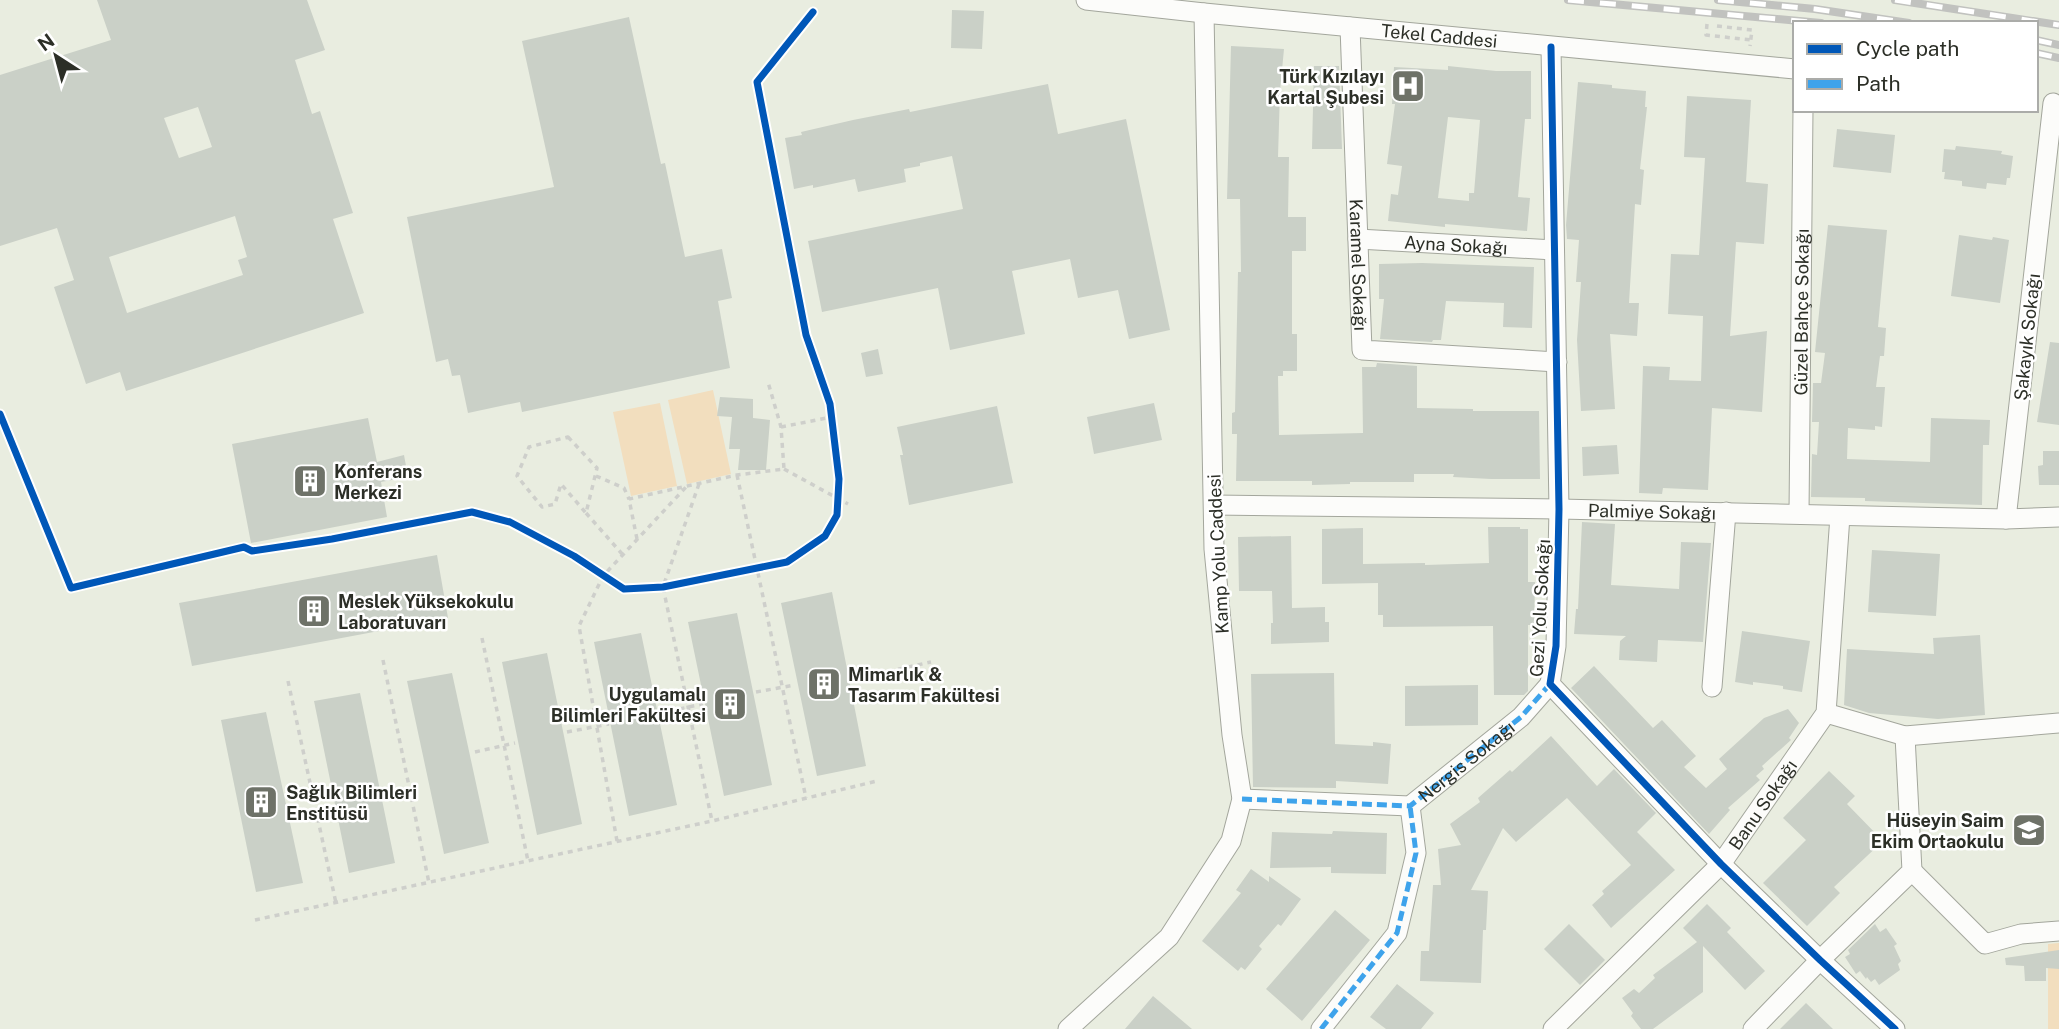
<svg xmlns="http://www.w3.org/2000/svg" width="2059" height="1029" font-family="'Public Sans',sans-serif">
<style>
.green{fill:#f2debe}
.building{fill:#cad0c7;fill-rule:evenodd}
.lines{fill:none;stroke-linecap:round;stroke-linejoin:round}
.minor-casing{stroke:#a3a69c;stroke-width:21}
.path{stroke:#cecfcb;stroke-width:3.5;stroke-dasharray:5 5;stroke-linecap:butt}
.minor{stroke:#fcfcfa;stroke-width:19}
.rail-casing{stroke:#c1c2bf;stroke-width:8}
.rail{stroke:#fff;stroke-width:5;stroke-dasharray:16;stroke-linecap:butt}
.quiet{stroke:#3ea3eb;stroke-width:5;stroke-dasharray:10 5;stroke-linecap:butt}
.cycleway-casing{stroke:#fff;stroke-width:11}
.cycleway{stroke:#0057b8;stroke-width:7}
.labels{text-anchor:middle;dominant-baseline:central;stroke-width:5;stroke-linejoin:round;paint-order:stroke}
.street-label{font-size:18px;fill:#2c2f27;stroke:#fff}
.poi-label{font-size:18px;font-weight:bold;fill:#2c2f27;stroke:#fff;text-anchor:start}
</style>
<rect width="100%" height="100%" fill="#e9ede0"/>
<path class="green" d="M713,390L731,474L687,484L668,400Z
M660,403L677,486L631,496L613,412Z
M2059,943V1029H2048V944Z"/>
<path class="building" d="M97,0H307L325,50L295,60L312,114L320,111L353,213L333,219L364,313L126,391L120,372L86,384L54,287L74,280L57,228L0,246V75L111,40ZM198,107L212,147L179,158L164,118ZM235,216L247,257L238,260L243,275L127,313L109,257Z
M952,10L984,11L982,49L951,48Z
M629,17L661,164L665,163L685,257L722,249L732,298L718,301L730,368L522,412L520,402L468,413L460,375L452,376L448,359L436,362L407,217L554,187L522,41Z
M1231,46L1284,49L1280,91L1278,157H1289L1288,217H1306V251H1292V334H1297V371H1283V376H1278L1279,435L1363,433L1362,367H1376L1377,363L1417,366V408L1473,409V411H1539L1540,479H1491L1453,477L1454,474H1414V482H1350V484L1312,485V481H1236L1237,434H1232V413L1235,412L1238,272H1241L1240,199H1227Z
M1314,66H1339L1342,149H1312Z
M1448,66L1496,71H1531V119H1525L1518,197L1530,198L1527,231L1445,224V227L1388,221L1391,194L1398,195L1402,166L1387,164L1395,104H1392L1394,67L1448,70ZM1448,117L1480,120L1474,193H1469V201L1438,198Z
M1578,82L1612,85V88L1646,91L1645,107H1647L1640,169L1644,170L1641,205L1635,204L1629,303H1639L1637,336L1610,334L1615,409L1581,411L1577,340L1581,282H1576L1579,240L1567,239L1566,225Z
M1048,84L1058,134L1126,119L1170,330L1129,339L1118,290L1078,298L1070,259L1012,271L1025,334L950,350L938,288L822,312L808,241L963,209L952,156L920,163V166L904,169L906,182L858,192L855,179L813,188V185L794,189L785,138L802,135L801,132L853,120L909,109L910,112Z
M1687,96L1751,100L1746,182L1768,184L1764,244L1736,242L1730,336L1767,331L1762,412L1712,408L1708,490L1663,488L1662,494L1639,493L1643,366L1670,367L1669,380L1701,381L1703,316L1668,314L1671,254L1699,255L1705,158L1684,157Z
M1837,129L1895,135L1891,173L1833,167Z
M1956,146L2002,151L2001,154L2013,156L2010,178H2007L2006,185L1987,183L1986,189L1962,186V181L1944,179L1945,172H1942L1944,149L1955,150Z
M1828,225L1887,230L1878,327L1886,328L1884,356H1880L1876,387H1885L1882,427L1875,426V430L1848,428L1847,459L1930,462L1931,418L1990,420L1989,445H1983L1982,505L1865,501V498L1811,497L1812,454L1817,455L1819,422H1812L1813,383H1821L1825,353L1815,352Z
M1959,235L1992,240L1993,237L2009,240L2000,303L1951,296Z
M1422,263L1534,267L1532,328L1503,327L1504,303L1446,301L1441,340H1433L1432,342L1380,339L1384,299H1379V264Z
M2050,342L2059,343V425L2037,422Z
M878,349L883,374L866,377L861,353Z
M720,397L753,399V418L770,420L766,470H738L740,449H729L732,417L717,416Z
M1154,403L1162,440L1094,454L1087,417Z
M997,406L1013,483L909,505L900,455H903L897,427Z
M368,418L377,462L404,455L408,477L381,482L387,517L251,543L232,444Z
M1617,445L1619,474L1583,476L1582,447Z
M2043,451H2059V485H2039L2038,466L2043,465Z
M1582,522L1615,524L1611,585L1679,589L1681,542L1711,543L1703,642L1658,640L1657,662L1619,660L1620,641L1626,636L1574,634L1576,609H1578Z
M1488,527H1520V529H1528V582H1535L1534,625H1528V691L1524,695H1494L1493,626L1383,627V615H1378V583L1322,584V529L1363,528V564L1425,563V565L1489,563Z
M1291,536L1292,608L1325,607V622H1329V642L1271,644V623H1273L1272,591H1239L1238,537Z
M1872,550L1940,554L1936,616L1868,612Z
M437,555L448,618L192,666L179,603Z
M832,592L866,766L817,776L781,603Z
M737,613L772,785L724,796L688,622Z
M1742,631L1810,641L1802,692L1783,689V686L1753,682V685L1735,682Z
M641,633L677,805L629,816L594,642Z
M1980,635L1985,715L1938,719L1869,713L1844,705L1847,649L1934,654L1933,638Z
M547,653L582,824L537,835L502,662Z
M1594,666L1653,728L1662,720L1696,756L1684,767L1706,788L1727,769L1719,759L1764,718L1788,709L1799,723L1789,738L1791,740L1762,766L1764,769L1756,776L1760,780L1728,808L1730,810L1709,834L1571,688Z
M452,673L489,843L444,854L407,681Z
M1334,673L1335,744L1373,746V742L1391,744L1388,784L1336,781V788L1253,787L1251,674Z
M1478,685V725L1405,726V686Z
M360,693L395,863L349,873L314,701Z
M266,712L303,883L256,892L221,720Z
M1551,736L1597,786L1614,769L1656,813L1637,832L1675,870L1611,928L1592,905L1604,894L1602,891L1631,865L1567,798L1516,842L1503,828L1471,890L1488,891L1486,930H1483L1481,983L1420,981L1421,951H1429L1433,885H1441L1438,849L1461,845L1450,824L1480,802L1478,798L1510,770L1512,772Z
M1829,771L1855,796L1847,804L1883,841L1834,887L1840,893L1807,926L1763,883L1806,840L1783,818Z
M1333,831L1387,833L1386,874L1331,873V867L1270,868L1272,832L1332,834Z
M1251,869L1269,882V876L1301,899L1281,926L1278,924L1259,946L1262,949L1245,970L1241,967L1238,971L1202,941L1241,893L1236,890Z
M1707,904L1731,928L1727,932L1765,971L1745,990L1703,946V992L1653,1029H1641L1631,1016L1633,1013L1622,998L1634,989L1639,993L1655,978L1653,975L1697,942L1683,928Z
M1335,910L1370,940L1302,1021L1266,989Z
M1569,924L1605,960L1580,985L1544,949Z
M1875,924L1880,932L1886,928L1897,944L1894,946L1901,961L1898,964L1900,970L1879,985L1875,979L1871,982L1867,977L1866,979L1860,971L1856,974L1845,957L1850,954L1848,950Z
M2059,950V969L2046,968V981H2025L2024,966L2006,965L2005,958Z
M1397,984L1434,1013L1421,1029H1386L1370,1017Z
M1153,996L1192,1029H1125Z
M1806,1003L1833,1029H1780Z"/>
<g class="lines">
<g class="minor-casing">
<g id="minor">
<path id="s1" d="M1086,0L1204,13L1795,69"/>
<path id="s2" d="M1350,27L1362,350L1557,362"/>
<path d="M1551,47L1559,509L1556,646L1550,684L1721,864L1820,960L1895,1029"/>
<path d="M2053,103L2006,519L2059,517"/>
<path id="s3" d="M1358,239L1554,250"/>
<path id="s4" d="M1214,505L1559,509L2006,519"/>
<path id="s5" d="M1799,513L1803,110"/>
<path d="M1712,687L1726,512"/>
<path d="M1826,713L1905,736L2059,723"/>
<path d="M1242,799L1410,806L1521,717L1550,684"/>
<path d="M1912,871L1985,944L2021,934L2059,931"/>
<path d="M1068,1029L1169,937L1231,841L1242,799L1232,735L1214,549L1204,13"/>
<path d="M1321,1029L1397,933L1416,853L1410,806"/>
<path id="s6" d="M1553,1029L1721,864L1826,713L1840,516"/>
<path d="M1753,1029L1820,960L1912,871L1905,736"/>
</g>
</g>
<path class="path" d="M1707,24L1706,35L1751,40
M1717,26L1752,30L1750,46
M781,427L837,416
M568,437L597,468L586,513L561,484L555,504L542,507L517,476L529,447Z
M784,469L848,504
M737,475L806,798
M596,476L624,488L629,499
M699,484L663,587L712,821
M586,513L623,555
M637,539L629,499L737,475L784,469L781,427L768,382
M482,638L528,861
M383,660L429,883
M859,678L931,662
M288,681L336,903
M756,692L795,685
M660,713L703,704
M567,732L609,724
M475,752L515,743
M617,841L579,626L603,576L687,486
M255,920L712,821L877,781"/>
<use href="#minor" class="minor"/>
<g class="rail-casing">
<path id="rail" d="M1568,0L1821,23
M1718,0L1815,9L1909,23
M1895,0L2059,25
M2036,40L2059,45
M2036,53L2059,58"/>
</g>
<use href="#rail" class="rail"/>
<g class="quiet">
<path id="s7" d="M1242,799L1410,806L1521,717L1550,684"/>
<path d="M1321,1029L1397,933L1416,853L1410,806"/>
</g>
<g class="cycleway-casing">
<path id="cycleway" d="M1551,47L1559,509L1556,646L1550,684L1721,864L1820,960L1895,1029
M0,414L71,588L244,547L252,551L332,539L472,512L510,522L574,556L624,589L663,587L787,562L825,536L837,515L839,479L830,404L806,335L757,82L813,12"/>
</g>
<use href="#cycleway" class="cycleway"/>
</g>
<defs>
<g id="hospital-square" transform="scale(1.75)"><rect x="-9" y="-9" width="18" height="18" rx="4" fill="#6e7268" stroke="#fff"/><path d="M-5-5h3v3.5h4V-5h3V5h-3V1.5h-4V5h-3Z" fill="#fff"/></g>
<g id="building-square" transform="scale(1.75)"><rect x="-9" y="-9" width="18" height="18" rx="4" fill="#6e7268" stroke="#fff"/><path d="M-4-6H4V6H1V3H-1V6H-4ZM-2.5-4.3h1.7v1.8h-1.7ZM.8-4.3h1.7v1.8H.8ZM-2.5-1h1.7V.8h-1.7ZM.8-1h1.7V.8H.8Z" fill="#fff"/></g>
<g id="school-square" transform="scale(1.75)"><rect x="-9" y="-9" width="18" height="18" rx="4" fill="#6e7268" stroke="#fff"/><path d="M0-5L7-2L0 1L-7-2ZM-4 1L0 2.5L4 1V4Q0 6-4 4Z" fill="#fff"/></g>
</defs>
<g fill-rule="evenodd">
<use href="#hospital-square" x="1408" y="86"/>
<use href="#building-square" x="310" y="481"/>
<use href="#building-square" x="314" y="611"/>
<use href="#building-square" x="824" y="684"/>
<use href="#building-square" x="730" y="704"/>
<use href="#building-square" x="261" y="802"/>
<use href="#school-square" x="2029" y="830"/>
</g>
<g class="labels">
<g class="street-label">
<text stroke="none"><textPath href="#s1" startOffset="355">Tekel Caddesi</textPath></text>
<text stroke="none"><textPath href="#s3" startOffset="98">Ayna Sokağı</textPath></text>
<text stroke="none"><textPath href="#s2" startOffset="238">Karamel Sokağı</textPath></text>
<text stroke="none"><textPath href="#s5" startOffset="201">Güzel Bahçe Sokağı</textPath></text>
<text transform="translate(2027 337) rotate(-84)">Şakayık Sokağı</text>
<text stroke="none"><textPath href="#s4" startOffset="438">Palmiye Sokağı</textPath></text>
<text transform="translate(1218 554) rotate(-93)">Kamp Yolu Caddesi</text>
<text transform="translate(1540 608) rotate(-87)">Gezi Yolu Sokağı</text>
<text stroke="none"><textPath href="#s7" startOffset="240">Nergis Sokağı</textPath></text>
<text stroke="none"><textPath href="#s6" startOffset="308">Banu Sokağı</textPath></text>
</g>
<g class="poi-label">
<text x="1384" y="76" text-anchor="end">Türk Kızılayı<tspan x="1384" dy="21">Kartal Şubesi</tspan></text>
<text x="334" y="471">Konferans<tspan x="334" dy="21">Merkezi</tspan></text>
<text x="338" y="601">Meslek Yüksekokulu<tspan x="338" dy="21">Laboratuvarı</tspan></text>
<text x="848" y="674">Mimarlık &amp;<tspan x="848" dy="21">Tasarım Fakültesi</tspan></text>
<text x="706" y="694" text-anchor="end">Uygulamalı<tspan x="706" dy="21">Bilimleri Fakültesi</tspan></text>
<text x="286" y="792">Sağlık Bilimleri<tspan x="286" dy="21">Enstitüsü</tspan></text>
<text x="2004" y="820" text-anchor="end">Hüseyin Saim<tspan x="2004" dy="21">Ekim Ortaokulu</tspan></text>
</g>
</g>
<rect x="1793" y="21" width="245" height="91" fill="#ffffff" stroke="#abaca9" stroke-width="2"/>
<rect x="1807" y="44" width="35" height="10" fill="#0057b8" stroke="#abaca9" stroke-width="2"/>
<text x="1856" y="56" font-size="21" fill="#2c2f27">Cycle path</text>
<rect x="1807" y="79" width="35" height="10" fill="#3ea3eb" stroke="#abaca9" stroke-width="2"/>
<text x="1856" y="91" font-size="21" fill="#2c2f27">Path</text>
<g transform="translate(56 56) rotate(324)" stroke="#ffffff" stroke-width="5" paint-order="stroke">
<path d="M0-5L12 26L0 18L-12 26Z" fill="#2c2f27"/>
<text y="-10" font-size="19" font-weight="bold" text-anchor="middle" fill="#2c2f27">N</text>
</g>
</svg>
